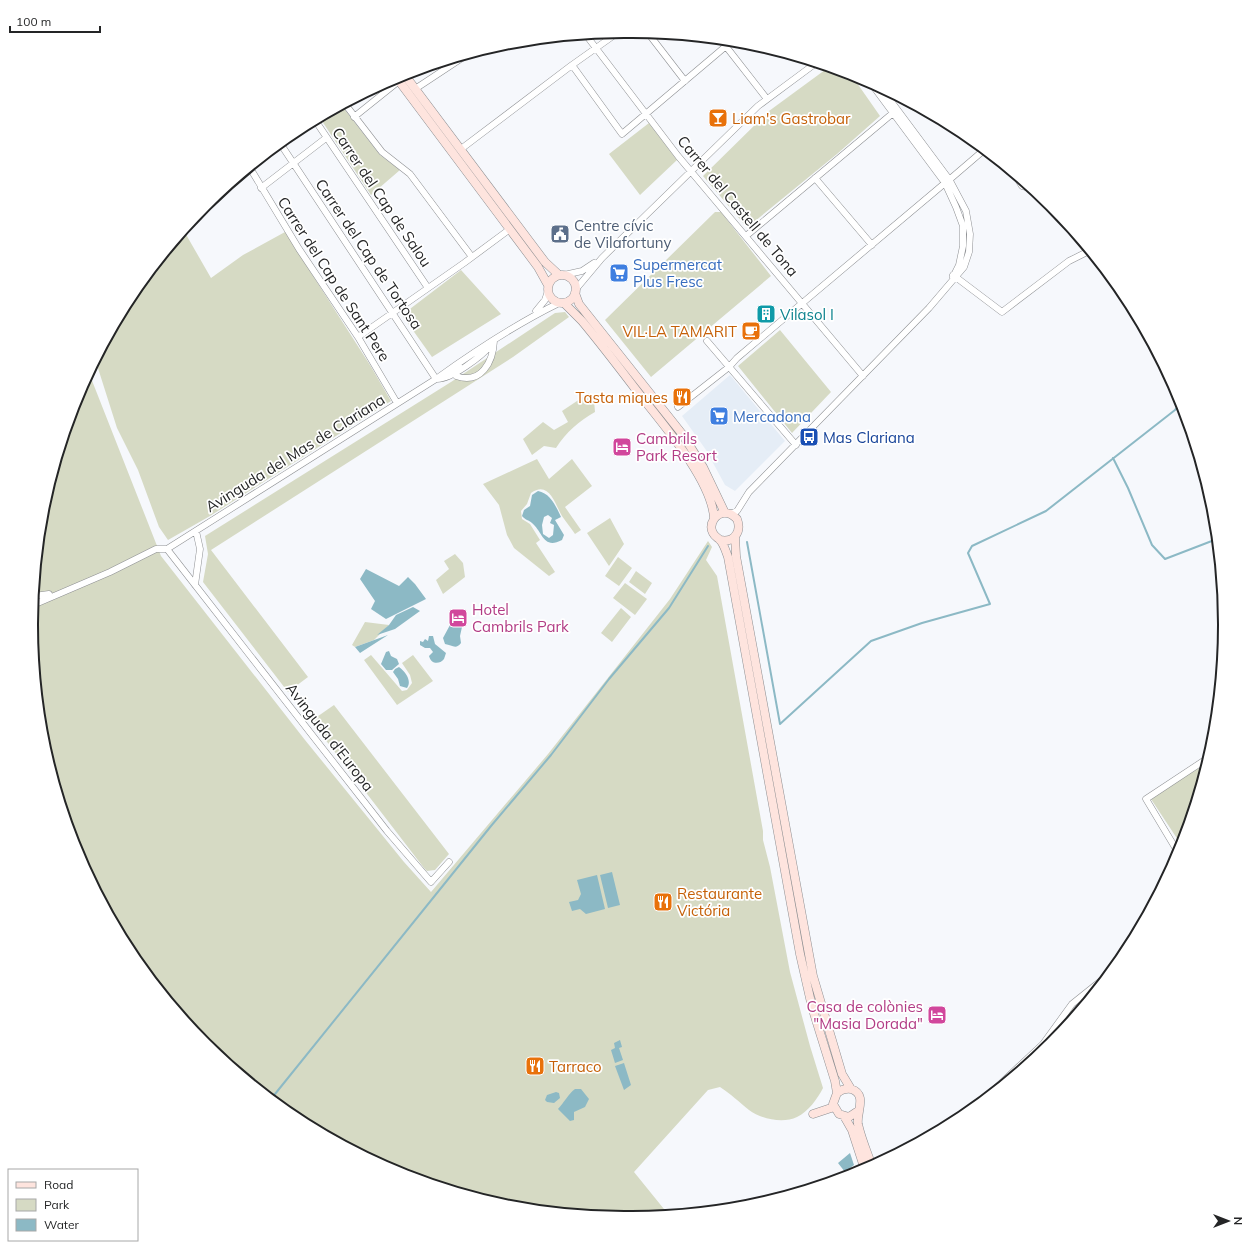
<svg xmlns="http://www.w3.org/2000/svg" width="1256" height="1249" font-family="Mulish,sans-serif">
<style>
.built{fill:#e5edf6}
.green{fill:#d6dac4}
.water{fill:#8cb9c5;fill-rule:evenodd}
.lines{fill:none;stroke-linecap:round;stroke-linejoin:round}
.stream{stroke:#8cb9c5;stroke-width:2}
.street-casing{stroke:#8d8f92;stroke-width:7}
.secondary-casing{stroke:#8d8f92;stroke-width:9}
.street{stroke:#fff;stroke-width:6}
.secondary{stroke:#fee4de;stroke-width:8}
.labels{text-anchor:middle;dominant-baseline:central;stroke-width:3.5;stroke-linejoin:round;paint-order:stroke}
.food-label{font-size:15px;fill:#c56008;stroke:#fff;text-anchor:start}
.street-label{font-size:15px;fill:#242526;stroke:#fff}
.service-label{font-size:15px;fill:#4e5e75;stroke:#fff;text-anchor:start}
.shop-label{font-size:15px;fill:#366cbe;stroke:#fff;text-anchor:start}
.culture-label{font-size:15px;fill:#0d838f;stroke:#fff;text-anchor:start}
.transit-label{font-size:15px;fill:#164399;stroke:#fff;text-anchor:start}
.hotel-label{font-size:15px;fill:#b23c85;stroke:#fff;text-anchor:start}
.rim{fill:none;stroke:#242526;stroke-width:2}
</style>
<rect width="100%" height="100%" fill="#f6f8fc"/>
<path class="built" d="M730,375L785,441L735,491L725,485L706,450L682,416Z"/>
<path class="green" d="M829,67L850,73L880,116L837,154L749,226L744,224L703,176L769,111Z
M342,106L380,155L400,170L371,195L320,118Z
M649,123L677,160L640,195L609,154Z
M715,212H721L771,276L651,377L605,320Z
M184,231L211,278L243,255L285,232L370,365L391,401L210,516L168,540L159,527L138,470L117,428L97,365L101,352L131,295Z
M461,270L501,314L432,357L402,315Z
M565,312L569,317L513,357L211,550L308,677L288,692L203,582L208,554L205,536L451,382L555,313Z
M780,330L831,392L792,433L738,366Z
M89,373L161,556L305,740L404,862L431,892L548,754L670,599L708,541L712,547L706,560L717,576L763,831V840L770,867L790,972L810,1046L823,1088C818,1098 808,1112 797,1117C783,1124 761,1119 749,1110C739,1102 731,1094 720,1087L708,1090L634,1172L668,1214L631,1218L509,1207L398,1173L295,1118L205,1044L131,954L76,852L42,741L31,625L42,509L76,398Z
M589,393L594,400L595,412C579,421 566,432 556,448L544,446L532,455L523,439L543,422L554,430L568,422L562,411Z
M537,459L549,479L572,459L592,486L565,507L581,530L575,534C571,528 566,522 562,516C555,504 549,480 531,493L527,504L521,511L522,519L530,524L540,540L536,543L555,572L549,576L514,548L507,535L499,505L483,484Z
M610,518L624,544L609,566L587,533Z
M455,554L463,563L465,577L443,594L436,580L449,569L444,561Z
M618,557L632,568L619,586L605,576Z
M636,571L652,583L645,594L629,582Z
M625,583L647,599L635,615L613,598Z
M621,608L631,617L612,642L601,633Z
M365,622L389,625L374,640L355,647L352,645Z
M371,655L402,691L407,690L412,683L410,675L402,663L413,655L433,681L397,705L364,660Z
M334,705L449,854L435,870L427,871L424,868L311,721Z
M1199,768L1203,774L1182,846L1149,796Z
M1098,987L1051,1044L1004,1083L1041,1049L1071,1011Z"/>
<path class="water" d="M538,491C550,493 556,506 561,517L555,520L564,535L562,540C543,550 543,532 532,523C529,520 525,520 522,516L524,510L530,506L532,495ZM548,515L552,518L550,523L554,525L553,535L549,538L543,534L542,525L544,517Z
M366,569L399,586L408,577L415,584L426,599L386,619L371,609L375,601L360,579Z
M413,607L420,611L395,629L377,635L389,625L396,615Z
M457,620L461,621L465,626L462,627L460,636L461,643C456,650 452,645 445,644L443,638L450,625Z
M388,635L360,653L355,647Z
M429,636H433L435,644L446,653L444,659C439,665 431,664 429,656L433,652L430,648H425L420,645V641L423,642L425,639L428,641Z
M389,651L391,656L397,659L399,664L392,670H386L381,664L386,652Z
M399,667C406,672 412,681 407,688L400,686L398,679L393,672L395,669Z
M612,872L620,905L608,908L600,875Z
M597,875L605,909L586,914L580,909L572,911L569,902L578,900L581,894L577,880Z
M620,1040L622,1047L619,1048L623,1060L615,1063L611,1050L615,1048L614,1043Z
M624,1063L631,1085L624,1090L615,1066Z
M575,1089H581L589,1099L585,1107L574,1112V1120L570,1121L558,1109C564,1103 568,1094 575,1089Z
M556,1092L559,1093L560,1098L554,1103L547,1102L545,1100L547,1095Z
M850,1153L854,1165L845,1172L838,1163Z"/>
<g class="lines">
<path class="stream" d="M1113,458L1128,488L1152,545L1165,559L1217,539
M747,542L780,724L871,641L922,623L990,604L968,553L972,546L1046,511L1175,410L1181,403
M271,1099L491,826L551,755L609,679L669,608L708,546"/>
<g class="street-casing">
<path id="street" d="M648,33L685,81
M586,35L678,156L863,376
M721,40L767,99
M572,65L622,134L732,41
M870,82L945,183L956,207L963,226V246L959,265L953,277
M415,89L465,56
M345,104L382,152L410,174L472,257
M354,117L399,81
M315,120L428,288
M280,143L436,379
M461,149L572,65L620,31
M250,168L299,249L358,337L397,403
M1016,176L1022,186L1030,188
M815,178L872,245
M949,180L984,150
M261,188L326,138
M746,236L893,113
M564,275L582,271L594,263
M953,275L1002,312L1069,261L1089,251
M576,289L602,258L758,106L816,63
M536,311L545,300L548,291
M358,337L464,263L510,229
M707,341L796,445
M459,366L454,370L456,376C481,385 493,362 494,341
M436,379C451,380 482,356 492,344
M678,407L729,367L737,358L945,183
M730,514L737,511L749,492L929,308L964,267L969,252L970,234L966,211L949,179L882,89
M167,549L436,379C475,351 516,324 559,303
M167,549L387,831L431,882L449,862
M195,585L200,549L196,531
M34,596L49,594
M33,605L110,572L156,549H167
M1179,854L1146,799L1208,758
M981,1102L1043,1044L1072,1004L1107,976"/>
</g>
<g class="secondary-casing">
<path id="secondary" d="M404,74L545,262L559,275
M396,77L538,267L548,285
M548 289a14 14 0 1 1 28 0a14 14 0 1 1-28 0Z
M575,293L579,304L683,435L703,467L725,513
M564,303L582,321C602,345 621,370 640,395C663,424 713,482 714,519
M735,536L736,556L813,976L842,1074L851,1089
M720,540C734,543 742,532 737,519C734,516 731,513 726,513C716,512 708,524 713,533C715,537 717,537 720,540C724,544 726,552 728,557L800,954L812,1007L835,1081L837,1093
M858,1111L849,1117L839,1114L833,1104L837,1093C841,1090 845,1088 851,1089C868,1094 856,1113 858,1124C861,1138 867,1152 872,1166
M813,1114L834,1107
M844,1116L852,1130L865,1170"/>
</g>
<use href="#street" class="street"/>
<use href="#secondary" class="secondary"/>
</g>
<defs>
<g id="bar-square" transform="scale(1)"><rect x="-9" y="-9" width="18" height="18" rx="4" fill="#e8710a" stroke="#fff"/><path d="M-6-5H6L.8 .8V4.5H3.5V6h-7V4.5H-.8V.8Z" fill="#fff"/></g>
<g id="civic-square" transform="scale(1)"><rect x="-9" y="-9" width="18" height="18" rx="4" fill="#5c6f8a" stroke="#fff"/><path d="M-.6-6.5H3V-4.5H.6V-3L4-1V1h2V6H-6V1h2V-1L-.6-3ZM-1.2 2.5V6h2.4V2.5Z" fill="#fff"/></g>
<g id="supermarket-square" transform="scale(1)"><rect x="-9" y="-9" width="18" height="18" rx="4" fill="#3f7fe0" stroke="#fff"/><path d="M-6-5.5h2.5l.6 2H6L4.5 2H-2.5L-4.4-4H-6ZM-1.5 3.2a1.3 1.3 0 1 0 .1 0ZM3 3.2a1.3 1.3 0 1 0 .1 0Z" fill="#fff"/></g>
<g id="building-square" transform="scale(1)"><rect x="-9" y="-9" width="18" height="18" rx="4" fill="#0f9aa8" stroke="#fff"/><path d="M-4-6H4V6H1V3H-1V6H-4ZM-2.5-4.3h1.7v1.8h-1.7ZM.8-4.3h1.7v1.8H.8ZM-2.5-1h1.7V.8h-1.7ZM.8-1h1.7V.8H.8Z" fill="#fff"/></g>
<g id="cafe-square" transform="scale(1)"><rect x="-9" y="-9" width="18" height="18" rx="4" fill="#e8710a" stroke="#fff"/><path d="M-5.5-4.5H6V0H3Q3 3.5 0 3.5H-2.5Q-5.5 3.5-5.5 0ZM3-3.2v2h1.7v-2ZM-6 4.5H4V6H-6Z" fill="#fff"/></g>
<g id="restaurant-square" transform="scale(1)"><rect x="-9" y="-9" width="18" height="18" rx="4" fill="#e8710a" stroke="#fff"/><path d="M-5-6h1v4h1v-4h1v4h1v-4h1v5L-1.5 .5V6h-2V.5L-5-1ZM5-6V6H3V1.5H1.5Q1.5-4 5-6Z" fill="#fff"/></g>
<g id="bus-square" transform="scale(1)"><rect x="-9" y="-9" width="18" height="18" rx="4" fill="#1a4fb4" stroke="#fff"/><path d="M-5-6H5V4H4V6H2V4H-2V6H-4V4H-5ZM-3.5-4V0h7V-4ZM-3.5 1.2v1.5H-2V1.2ZM2 1.2v1.5H3.5V1.2Z" fill="#fff"/></g>
<g id="hotel-square" transform="scale(1)"><rect x="-9" y="-9" width="18" height="18" rx="4" fill="#d1479c" stroke="#fff"/><path d="M-6-4.5h1.5V1H6V5H4.5V3h-9V5H-6ZM-4 0a1.8 1.8 0 1 1 3.6 0ZM.5 0V-2.5h3Q6-2.5 6 0Z" fill="#fff"/></g>
</defs>
<g fill-rule="evenodd">
<use href="#bar-square" x="718" y="118"/>
<use href="#civic-square" x="560" y="234"/>
<use href="#supermarket-square" x="619" y="273"/>
<use href="#building-square" x="766" y="314"/>
<use href="#cafe-square" x="751" y="331"/>
<use href="#restaurant-square" x="682" y="397"/>
<use href="#supermarket-square" x="719" y="416"/>
<use href="#bus-square" x="809" y="437"/>
<use href="#hotel-square" x="622" y="447"/>
<use href="#hotel-square" x="458" y="618"/>
<use href="#restaurant-square" x="663" y="902"/>
<use href="#hotel-square" x="937" y="1015"/>
<use href="#restaurant-square" x="535" y="1066"/>
</g>
<g class="labels">
<g class="food-label">
<text x="732" y="118">Liam's Gastrobar</text>
<text x="737" y="331" text-anchor="end">VIL·LA TAMARIT</text>
<text x="668" y="397" text-anchor="end">Tasta miques</text>
<text x="677" y="893">Restaurante<tspan x="677" dy="17">Victória</tspan></text>
<text x="549" y="1066">Tarraco</text>
</g>
<g class="street-label">
<text transform="translate(382 197) rotate(56)">Carrer del Cap de Salou</text>
<text transform="translate(738 206) rotate(50)">Carrer del Castell de Tona</text>
<text transform="translate(369 254) rotate(56)">Carrer del Cap de Tortosa</text>
<text transform="translate(334 279) rotate(57)">Carrer del Cap de Sant Pere</text>
<text transform="translate(295 453) rotate(-32)">Avinguda del Mas de Clariana</text>
<text transform="translate(330 737) rotate(52)">Avinguda d'Europa</text>
</g>
<g class="service-label">
<text x="574" y="225">Centre cívic<tspan x="574" dy="17">de Vilafortuny</tspan></text>
</g>
<g class="shop-label">
<text x="633" y="264">Supermercat<tspan x="633" dy="17">Plus Fresc</tspan></text>
<text x="733" y="416">Mercadona</text>
</g>
<g class="culture-label">
<text x="780" y="314">Vilasol I</text>
</g>
<g class="transit-label">
<text x="823" y="437">Mas Clariana</text>
</g>
<g class="hotel-label">
<text x="636" y="438">Cambrils<tspan x="636" dy="17">Park Resort</tspan></text>
<text x="472" y="609">Hotel<tspan x="472" dy="17">Cambrils Park</tspan></text>
<text x="923" y="1006" text-anchor="end">Casa de colònies<tspan x="923" dy="17">"Masia Dorada"</tspan></text>
</g>
</g>
<path d="M0 0H1256V1249H0ZM624 38H632A586 586 0 0 1 1218 624V625A586 586 0 0 1 632 1211H624A586 586 0 0 1 38 625V624A586 586 0 0 1 624 38Z" fill="#fff" fill-rule="evenodd"/>
<path class="rim" d="M624 38H632A586 586 0 0 1 1218 624V625A586 586 0 0 1 632 1211H624A586 586 0 0 1 38 625V624A586 586 0 0 1 624 38Z"/>
<rect x="8" y="1169" width="130" height="72" fill="#ffffff" stroke="#a7a8a8"/>
<rect x="16" y="1182" width="20" height="6" fill="#fee4de" stroke="#a7a8a8"/>
<text x="44" y="1189" font-size="12" fill="#242526">Road</text>
<rect x="16" y="1199" width="20" height="12" fill="#d6dac4" stroke="#a7a8a8"/>
<text x="44" y="1209" font-size="12" fill="#242526">Park</text>
<rect x="16" y="1219" width="20" height="12" fill="#8cb9c5" stroke="#a7a8a8"/>
<text x="44" y="1229" font-size="12" fill="#242526">Water</text>
<g transform="translate(1228 1221) rotate(90)" stroke="#ffffff" stroke-width="3" paint-order="stroke">
<path d="M0-3L7 15L0 10L-7 15Z" fill="#242526"/>
<text y="-6" font-size="11" font-weight="bold" text-anchor="middle" fill="#242526">N</text>
</g>
<path d="M10 26v6h90v-6" fill="none" stroke="#242526" stroke-width="2"/>
<text x="16" y="26" font-size="12" fill="#242526" stroke="#ffffff" stroke-width="3" paint-order="stroke">100 m</text>
</svg>
